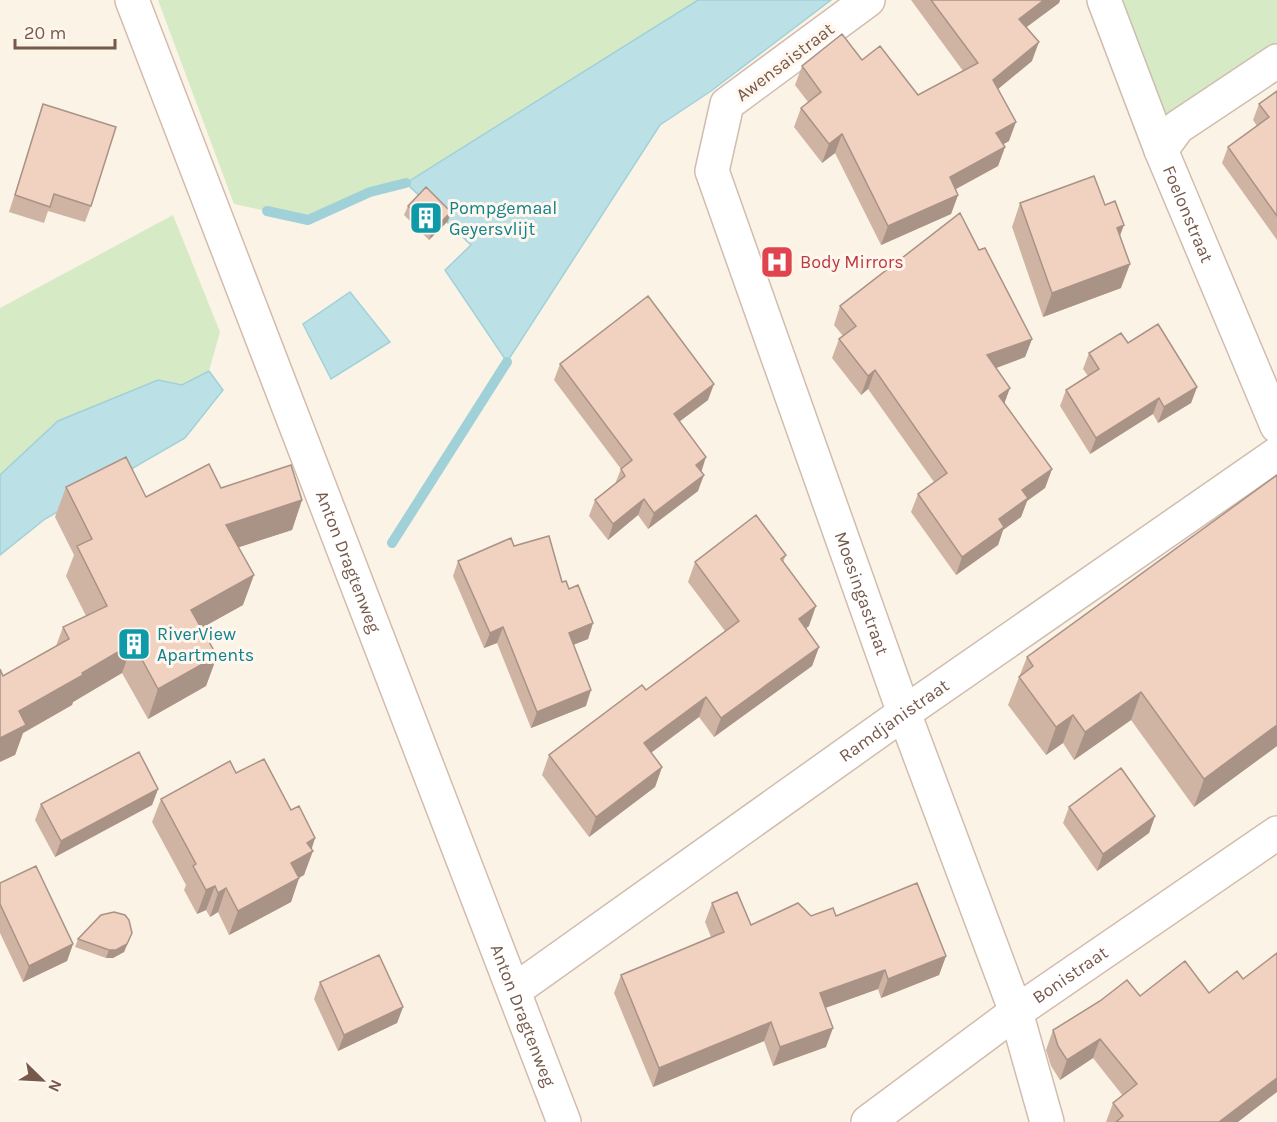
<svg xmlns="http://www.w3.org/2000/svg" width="1277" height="1122" font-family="Karla,sans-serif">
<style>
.green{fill:#d5eac5}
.water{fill:#bbe1e6;stroke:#a1d1d8;stroke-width:1.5}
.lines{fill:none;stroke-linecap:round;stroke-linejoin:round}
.stream{stroke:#a1d1d8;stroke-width:10}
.street-casing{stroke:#d0bdaf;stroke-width:36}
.secondary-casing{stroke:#d3bcad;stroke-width:36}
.street{stroke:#fff;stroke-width:33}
.secondary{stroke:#fff;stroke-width:33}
.wall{fill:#cfb4a4}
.shaded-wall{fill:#a99286}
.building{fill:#f1d1bf;stroke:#a99286;stroke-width:1.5}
.labels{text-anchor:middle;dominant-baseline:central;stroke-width:6;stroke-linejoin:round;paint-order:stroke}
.street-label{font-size:18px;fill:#76594b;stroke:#fff7ed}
.culture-label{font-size:18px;fill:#0d838f;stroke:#fff7ed;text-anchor:start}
.health-label{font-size:18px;fill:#be3a42;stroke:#fff7ed;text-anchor:start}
</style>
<rect width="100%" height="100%" fill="#fcf3e7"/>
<path class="green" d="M158,0H698L406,183L370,192L308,220L234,204Z
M1114,0H1277V51L1162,131Z
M173,215L220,332L209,371L182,385L158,380L58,421L0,475V308Z"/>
<path class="water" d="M698,0H831L711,91L660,125L507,362L445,270L471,245L406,183Z
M350,292L390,342L331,379L303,324Z
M209,371L223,390L185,438L45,519L0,555V475L58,421L158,380L182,385Z"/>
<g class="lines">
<path class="stream" d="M267,211L308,220L370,192L406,183
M392,543L507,362"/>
<g class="street-casing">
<g id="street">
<path id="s1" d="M868,0L727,104L712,171L904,713L1016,1012L1047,1122"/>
<path id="s2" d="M1104,0L1161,150L1277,426"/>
<path d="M1161,150L1178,127L1277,61"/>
<path id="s3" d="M515,990L904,713L1277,454"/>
</g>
</g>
<g class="secondary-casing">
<g id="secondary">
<path id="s4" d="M132,0L564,1122"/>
<path id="s5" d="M868,1122L1016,1012L1277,833"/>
</g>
</g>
<use href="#street" class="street"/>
<use href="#secondary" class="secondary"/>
</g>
<path class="wall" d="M911,0H1060L1059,3L1026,27L1032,61L998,89L1009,141L1003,144L1005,147L998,166L956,189L958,195L951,214L881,245L835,153L822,163L794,127L801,108L808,102L795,85L802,66L862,60L918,95L963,71Z
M1277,91V240L1222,163L1228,147L1257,126L1253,120L1259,104Z
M43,104L91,206L85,222L48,211L44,223L9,212Z
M1020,203L1105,205L1120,236L1121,288L1043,317L1012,227Z
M408,206L448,221L429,240L404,215Z
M979,250L1032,339L1025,357L996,368L1004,403L1052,469L1045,488L1027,501L1021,517L1003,530L998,545L956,575L911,512L918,494L934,482L868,389L861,395L832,358L839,339L843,336L834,325L840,306Z
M1128,343L1197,387L1191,403L1158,423L1153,414L1090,454L1060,406L1066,390L1088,376L1083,369L1089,353Z
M560,364L708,400L679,422L701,471L698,491L648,529L638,515L608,540L589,516L595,500L615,484L621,469L554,380Z
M1277,475V746L1194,807L1131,720L1074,760L1063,743L1046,755L1008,705L1027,657Z
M66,487L146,497L221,488L302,500L292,530L238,547L243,605L201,628L217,656L206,686L148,719L122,673L73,702L72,705L23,733L15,755L3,676L56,646L63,627L86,616L66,576L74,555L55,517Z
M514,546L562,582L569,589L593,623L588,639L573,645L586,706L531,728L497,643L484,648L453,576L458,561Z
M786,555L783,562L809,626L806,628L819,647L812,666L714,737L699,717L651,753L662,767L655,787L589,837L542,775L549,755L646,690L725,631L688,582L695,562Z
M236,773L291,810L315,838L304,875L299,878L291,902L229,935L218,912L210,917L206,910L197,914L184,890L186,885L152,822L161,799Z
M158,789L152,805L55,857L35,820L41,804Z
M1069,807L1155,816L1149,833L1097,871L1063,823Z
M0,883L73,944L67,961L23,982L0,933Z
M712,903L751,925L811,916H836L946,956L939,975L881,998L878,989L825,1008L826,1047L773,1066L764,1041L653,1087L614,993L621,975L711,937L705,922Z
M132,933L124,952L113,958H106L75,947L78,939Z
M320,982L403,1007L397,1023L338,1051L314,999Z
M1100,1001L1238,1122H1106L1113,1103L1123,1096L1093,1058L1060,1080L1051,1066L1046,1050L1053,1030Z"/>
<path class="shaded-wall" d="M1044,0H1060L1059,3L1012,38L1019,19Z
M1039,42L1032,61L986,99L993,80Z
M1016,122L1009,141L990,152L996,133Z
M842,134L835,153L822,163L829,144Z
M1005,147L998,166L943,196L950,177Z
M958,195L951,214L881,245L888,226Z
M451,212L448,221L429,240L432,231Z
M1124,225L1115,249L1117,228Z
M1130,264L1121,288L1043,317L1052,293Z
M1032,339L1025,357L980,374L987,355Z
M875,370L868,389L861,395L868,376Z
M714,384L708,400L668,430L674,414Z
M1197,387L1191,403L1158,423L1164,407Z
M1010,388L1003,407L999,396Z
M1159,398L1153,414L1090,454L1096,438Z
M706,457L701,473L696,465Z
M1052,469L1045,488L1027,501L1021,517L1003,530L998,545L956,575L962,557L999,519L1022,490Z
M704,475L698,491L648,529L654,513Z
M644,499L638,515L608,540L613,524Z
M302,500L292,530L215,555L226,525Z
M254,575L243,605L180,640L191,610Z
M816,606L809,626L792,639L799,619Z
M593,623L588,639L563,649L569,633Z
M503,627L497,643L484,648L490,633Z
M133,643L122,673L73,702L72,705L23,733L15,755L0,762V738L19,711L82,673Z
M819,647L812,666L714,737L721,718Z
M217,656L206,686L148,719L158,689Z
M591,690L586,706L531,728L537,712Z
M1141,692L1131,720L1074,760L1085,732Z
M706,697L699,717L637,763L644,743Z
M1073,715L1063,743L1046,755L1056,727Z
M1277,725V746L1194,807L1204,779Z
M662,767L655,787L589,837L596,817Z
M158,789L152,805L55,857L61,841Z
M1155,816L1149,833L1097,871L1103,854Z
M315,838L310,853L313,851L304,875L282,887L291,863L307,843Z
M299,878L291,902L229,935L238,911Z
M215,886L206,910L197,914L206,890Z
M226,888L218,912L210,917L218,893Z
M132,933L124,952L113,958H106L109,950Z
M73,944L67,961L23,982L29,966Z
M946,956L939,975L881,998L888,979Z
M885,970L878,989L814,1012L820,993Z
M403,1007L397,1023L338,1051L344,1035Z
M771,1022L764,1041L653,1087L659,1068Z
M833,1028L826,1047L773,1066L780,1047Z
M1100,1039L1093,1058L1060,1080L1067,1060Z
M1277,1078V1092L1238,1122H1219Z"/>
<path class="building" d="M931,0H1044L1019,19L1039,42L993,80L1016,122L996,133L1005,147L950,177L958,195L888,226L842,134L829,144L801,108L821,92L802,66L842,34L862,60L880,46L918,95L978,63Z
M1277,91V216L1228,147L1269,117L1259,104Z
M43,104L116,127L91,206L54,194L50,207L15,195Z
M1094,176L1105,205L1115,201L1124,225L1117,228L1130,264L1052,293L1020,203Z
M426,187L451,212L432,231L408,206Z
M960,213L979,250L985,248L1032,339L987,355L1010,388L999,396L1052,469L1022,490L1028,498L999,519L1004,527L962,557L918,494L947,473L875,370L868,376L839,339L856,326L840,306Z
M648,296L714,384L674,414L706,457L696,465L704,475L654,513L644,499L613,524L595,500L625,476L621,469L632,460L560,364Z
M1158,324L1197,387L1164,407L1159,398L1096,438L1066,390L1099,369L1089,353L1121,333L1128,343Z
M126,457L146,497L209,464L221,488L291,465L302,500L226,525L254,575L191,610L217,656L158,689L133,643L82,673L83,675L19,711L26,725L0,738V669L3,676L69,639L63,627L107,606L77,546L92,539L66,487Z
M1277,475V725L1204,779L1141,692L1085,732L1073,715L1056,727L1019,677L1033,666L1027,657Z
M756,515L786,555L781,559L816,606L799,619L819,647L721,718L706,697L644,743L662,767L596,817L549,755L642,685L646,690L739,621L695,562Z
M549,536L562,582L566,581L569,589L578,585L593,623L569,633L591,690L537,712L503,627L490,633L458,561L511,538L514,546Z
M139,752L158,789L61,841L41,804Z
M264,759L291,810L299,806L315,838L307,843L313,851L291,863L299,878L238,911L226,888L218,893L215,886L206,890L193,866L196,864L161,799L230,761L236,773Z
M1121,768L1155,816L1103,854L1069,807Z
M36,866L73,944L29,966L0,904V883Z
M917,883L946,956L888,979L885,970L820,993L833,1028L780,1047L771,1022L659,1068L621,975L724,932L712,903L737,892L751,925L798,903L811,916L833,908L836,916Z
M114,912L125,915L129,920L132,933L127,944L116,950H109L78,939L101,915Z
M1277,953V1078L1219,1122H1116L1123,1116L1113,1103L1137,1084L1100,1039L1067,1060L1058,1046L1053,1030L1100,1001L1127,980L1140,996L1185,961L1209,993L1237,971L1243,979Z
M379,955L403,1007L344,1035L320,982Z"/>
<defs>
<g id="building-square" transform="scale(1.725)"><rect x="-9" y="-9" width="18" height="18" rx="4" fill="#0f9aa8" stroke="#fff7ed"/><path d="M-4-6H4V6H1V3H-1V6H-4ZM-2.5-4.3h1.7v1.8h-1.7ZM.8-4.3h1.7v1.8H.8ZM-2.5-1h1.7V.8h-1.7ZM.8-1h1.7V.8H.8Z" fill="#fff"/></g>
<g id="hospital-square" transform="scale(1.725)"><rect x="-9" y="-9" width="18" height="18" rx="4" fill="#e0444e" stroke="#fff7ed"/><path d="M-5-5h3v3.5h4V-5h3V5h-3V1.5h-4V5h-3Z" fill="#fff"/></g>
</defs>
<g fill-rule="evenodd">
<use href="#building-square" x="426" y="218"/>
<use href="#hospital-square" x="777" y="262"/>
<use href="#building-square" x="134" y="644"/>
</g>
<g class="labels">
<g class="street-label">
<text transform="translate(785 62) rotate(-37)">Awensaistraat</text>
<text stroke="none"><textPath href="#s2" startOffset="230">Foelonstraat</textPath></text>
<text stroke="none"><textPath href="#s4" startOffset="602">Anton Dragtenweg</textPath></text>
<text stroke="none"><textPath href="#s1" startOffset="692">Moesingastraat</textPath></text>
<text stroke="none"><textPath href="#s3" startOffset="465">Ramdjanistraat</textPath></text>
<text stroke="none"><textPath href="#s5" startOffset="250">Bonistraat</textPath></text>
<text stroke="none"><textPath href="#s4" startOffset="1088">Anton Dragtenweg</textPath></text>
</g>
<g class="culture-label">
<text x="449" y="208">Pompgemaal<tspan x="449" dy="21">Geyersvlijt</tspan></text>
<text x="157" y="634">RiverView<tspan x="157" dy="21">Apartments</tspan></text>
</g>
<g class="health-label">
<text x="800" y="262">Body Mirrors</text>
</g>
</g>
<g transform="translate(42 1080) rotate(114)" stroke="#fff7ed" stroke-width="4.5" paint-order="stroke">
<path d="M0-4.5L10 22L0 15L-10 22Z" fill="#76594b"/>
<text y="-9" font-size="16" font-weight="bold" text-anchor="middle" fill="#76594b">N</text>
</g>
<path d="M15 39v9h100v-9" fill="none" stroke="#76594b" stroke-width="3"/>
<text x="24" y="39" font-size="18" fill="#76594b" stroke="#fff7ed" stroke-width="4.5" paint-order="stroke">20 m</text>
</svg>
